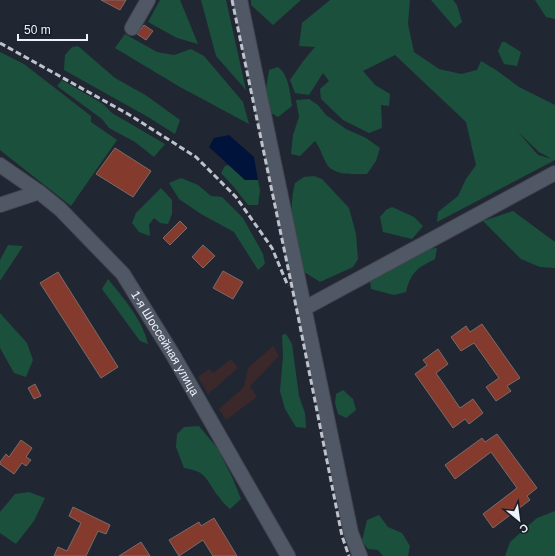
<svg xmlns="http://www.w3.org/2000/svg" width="555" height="556" font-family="Helvetica,sans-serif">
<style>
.industrial{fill:#3b282b}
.green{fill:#1b503c;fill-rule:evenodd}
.water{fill:#00133b}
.building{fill:#843b2e;stroke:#7d6b68}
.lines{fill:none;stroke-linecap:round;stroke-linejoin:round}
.minor-casing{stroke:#414550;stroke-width:16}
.minor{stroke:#515865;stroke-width:14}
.rail{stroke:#bec3cb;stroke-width:3;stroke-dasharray:6 3;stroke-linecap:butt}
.labels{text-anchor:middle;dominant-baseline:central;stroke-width:4;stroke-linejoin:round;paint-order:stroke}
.street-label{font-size:12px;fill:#eef2fa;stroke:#181d28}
</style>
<rect width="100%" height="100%" fill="#212732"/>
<path class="industrial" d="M273,346L279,356L250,386L257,397L226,420L219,409L244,387L248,368Z
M231,359L238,368L208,394L198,377L209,369L213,373Z"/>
<path class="green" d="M160,0H180L198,44L177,38L148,22Z
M201,0H226L246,90L216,56Z
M251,0H301L273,25L251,5Z
M330,0H410L408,24L414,52L439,69L461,74L477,70L481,61L496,70L519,87L555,105V160L437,222L438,212L458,196L466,179L476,165L466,122L395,55L363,71L375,85L390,94L389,106L381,105L382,128L369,133L343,120L321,99L320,89L329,81L323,73L309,95L295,93L290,80L304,60L315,47L299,46L302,23ZM518,132L539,152L552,159L538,155Z
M431,0H453L457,5L462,22L455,28Z
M535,0H555V19L546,17Z
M125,34L157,52L174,55L191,49L204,56L243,102L249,124L180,87L115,48Z
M502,42H505L521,52L517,66L504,64L498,51Z
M78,46L115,78L147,96L180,120L175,134L148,117L64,70L65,55L72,47Z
M0,52L24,64L91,116V122L117,140L71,206L0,150Z
M278,67C289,75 290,93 292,106L278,117L269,112L266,89L269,70Z
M62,80L103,104L112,113L165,144L154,157L135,142L109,128L102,119L57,86Z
M309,99L318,105L326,115L346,129L366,138L380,148L376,161L367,174C355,174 337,176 328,166C324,161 321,149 315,141L300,156L291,154L293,135L299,117L296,100Z
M229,165L245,180H258L260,190L258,205H248L234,187L221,173L225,166Z
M314,176L322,179L349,208L356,234L358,259L353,267L320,282L301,270C296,241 287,212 295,183L304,177Z
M181,178L198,185L211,196L222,197L243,218L263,254L265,264L258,270L234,232L201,214L179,199L169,183Z
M161,188L172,200V214L168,224L160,223L154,218L149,225L150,236L139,232L132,223L136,213Z
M392,207L414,217L423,226L412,239L383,232L380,217L386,210Z
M513,211L555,242V268L540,267L521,259L483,221Z
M8,245L23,246L0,281V260Z
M437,248L435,259C417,268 411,272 406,292L394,295L371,289L370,280L425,249Z
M108,279C124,299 142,319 148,344L140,341L102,289Z
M0,313L27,343L33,360L26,377L14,373L0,348Z
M286,334L292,344L299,396L305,413L306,428L296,427L285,409L280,391L283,356L282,335Z
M343,390L353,399L356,410L346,418L338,414L335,403L336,394Z
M199,426L218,449L233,479L241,499L230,509C226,505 222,502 219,497C205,480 209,472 184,468L176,447L177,434L184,427Z
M29,492L45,498L34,521L16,544L0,533V512L15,494Z
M555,511V556H505L510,542L537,518Z
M379,515L388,527L402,533L410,546L408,556H383L378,550L368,549L362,541L367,520Z"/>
<path class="water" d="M229,135L254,157L258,180H245L209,147L214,138Z"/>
<path class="building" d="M101,0H126L120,10Z
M144,25L153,31L146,40L137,34Z
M115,148L151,171L133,197L96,174Z
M180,221L187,228L170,245L163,238Z
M203,245L215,256L203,268L192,257Z
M223,271L243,282L233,299L213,288Z
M58,272L118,367L101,378L40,283Z
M482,324L520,378L507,386L511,391L496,401L486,387L499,378L474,343L461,351L451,337L466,326L470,332Z
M438,349L448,364L436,373L460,408L473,399L483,413L469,424L465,419L453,428L415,374L427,365L423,360Z
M35,384L41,396L34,399L28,388Z
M497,434L537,488L527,496L530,500L493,528L483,514L517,488L491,452L455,479L445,465L482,438L485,442Z
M21,440L32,448L26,457L31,460L26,466L22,463L14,474L0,464V462L6,454L9,457Z
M73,507L110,525L106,534L98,531L86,556H54L58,547L67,551L81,523L69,516Z
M214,518L237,556H213L203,540L179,556L169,540L199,522L201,526Z
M141,542L150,556H119Z"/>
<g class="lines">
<g class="minor-casing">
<g id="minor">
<path d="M240,0L351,533L360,556"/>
<path d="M132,28L148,0"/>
<path id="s1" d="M0,165L39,192L60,209L123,274L173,355L288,556"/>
<path d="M0,205L39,192"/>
<path d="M305,308L555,173"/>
</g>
</g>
<use href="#minor" class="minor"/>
<path class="rail" d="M232,0L297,311L342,536L349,556
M0,43L128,114L196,157L236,197L272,248L288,286"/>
</g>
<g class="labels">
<g class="street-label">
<text stroke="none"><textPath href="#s1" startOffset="246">1-я Шоссейная улица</textPath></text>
</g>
</g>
<g transform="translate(519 520) rotate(151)" stroke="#181d28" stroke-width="3" paint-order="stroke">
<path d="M0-3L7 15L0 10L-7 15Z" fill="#eef2fa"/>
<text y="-6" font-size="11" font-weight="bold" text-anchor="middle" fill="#eef2fa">С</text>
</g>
<path d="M18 34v6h69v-6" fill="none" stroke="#eef2fa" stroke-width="2"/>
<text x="24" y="34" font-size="12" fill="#eef2fa" stroke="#181d28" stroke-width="3" paint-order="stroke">50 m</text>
</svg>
